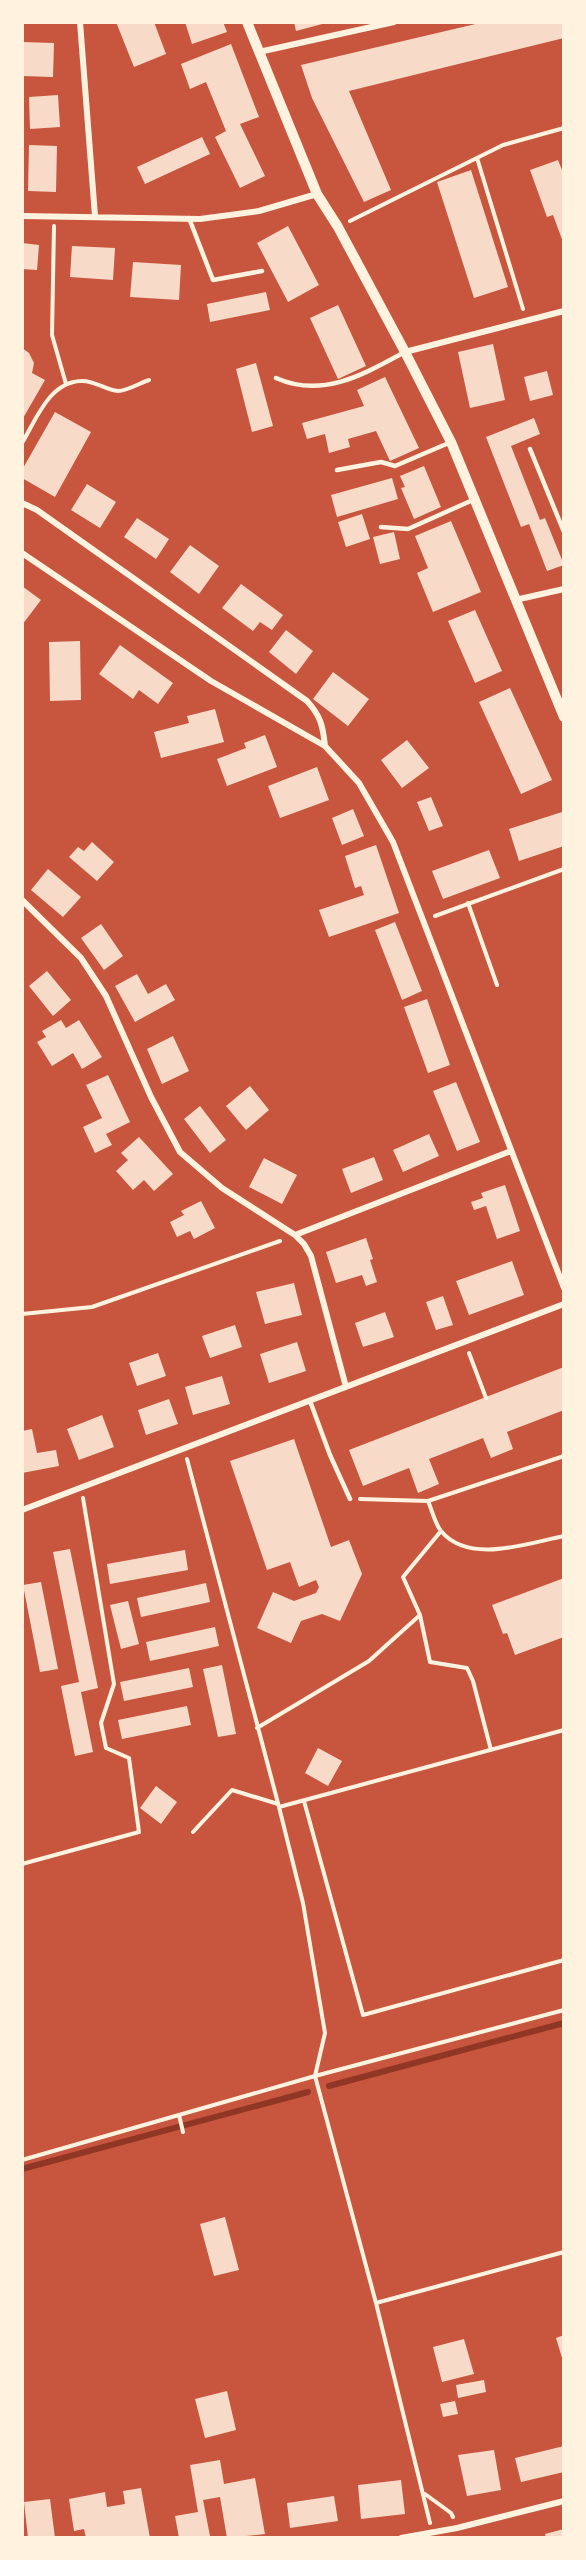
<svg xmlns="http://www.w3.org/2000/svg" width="586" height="2560" font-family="Merriweather,serif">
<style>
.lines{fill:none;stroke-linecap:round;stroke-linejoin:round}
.stream{stroke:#8f3625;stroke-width:6}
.building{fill:#f7dbc8}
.path{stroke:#fff3e0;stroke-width:4}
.service{stroke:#fff3e0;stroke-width:4.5}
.minor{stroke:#fff3e0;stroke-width:6}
.tertiary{stroke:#fff3e0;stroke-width:10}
</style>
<rect width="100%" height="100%" fill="#c8553d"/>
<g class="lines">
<path class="stream" d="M329,2086L564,2023
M22,2169L308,2092"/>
</g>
<path class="building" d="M116,22H154L166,54L134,67Z
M185,22H223L227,32L192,44Z
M294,22H326V23L296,31Z
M484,22H564V38L349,91L391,190L364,202L312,98L301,65Z
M22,42L54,43L53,77L22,76Z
M231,44L259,117L240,124L265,176L240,188L215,137L226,131L206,82L190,89L181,64Z
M58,95L60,127L30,129L29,97Z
M202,137L210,154L145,184L137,167Z
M29,145L57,146L56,192L28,191Z
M558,160L564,175L563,242L553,215L547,217L530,170Z
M471,170L508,287L474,298L437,182Z
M288,226L319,285L288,302L257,243Z
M22,243L39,245L37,270L22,269Z
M72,246L115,248L113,280L70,277Z
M133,262L181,265L179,300L130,297Z
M266,292L270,310L210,322L207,304Z
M338,305L366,366L338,379L310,318Z
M493,344L505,400L470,408L458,352Z
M22,348L29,353L34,363L32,373L45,380L22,420Z
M256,363L273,426L252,432L236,369Z
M547,371L553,395L530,401L524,377Z
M385,377L419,448L390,461L376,431L348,439L350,447L329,453L325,434L307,439L302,423L364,406L357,390Z
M55,412L91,432L55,497L22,478V470Z
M534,418L540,434L511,446L540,520L545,518L564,565L547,571L529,524L521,527L486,437Z
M424,466L441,507L414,519L401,488L405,487L400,476Z
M392,478L398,499L337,517L331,495Z
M87,484L116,502L100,528L71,510Z
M362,514L370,539L346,547L338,522Z
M137,518L169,539L156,559L124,537Z
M451,521L481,592L433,612L417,573L428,568L415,536Z
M394,532L400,559L380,564L373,537Z
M190,545L219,566L199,594L170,572Z
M241,584L283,615L272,630L260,622L253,631L222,608Z
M22,586L41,600L22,625Z
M475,610L502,671L475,683L448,621Z
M286,630L313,651L296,674L269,652Z
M80,641L81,700L50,701L49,642Z
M120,645L173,683L158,704L139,690L133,699L99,674Z
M333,672L369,699L348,726L313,699Z
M510,688L552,780L521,794L479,702Z
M215,709L224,742L161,758L154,732L189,723L187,716Z
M265,735L277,767L227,786L217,759L246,748L244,743Z
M407,740L429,768L402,788L381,760Z
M317,767L329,800L280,818L268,786Z
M431,797L443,826L429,831L417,802Z
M353,809L364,836L342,845L332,818Z
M562,812L564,846L519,861L509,829Z
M92,842L114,862L97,881L69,857L78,847L84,851Z
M376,845L399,913L329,937L319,910L364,895L361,886L355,888L345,856Z
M489,850L500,878L443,899L432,871Z
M48,869L81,897L63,917L31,890Z
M395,922L422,991L402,1000L375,930Z
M101,924L123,956L104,970L81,938Z
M47,971L71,1000L53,1016L29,986Z
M137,974L148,994L166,984L175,1000L135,1022L115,986Z
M427,999L450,1065L428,1073L404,1007Z
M61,1020L66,1028L79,1020L102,1057L82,1069L73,1053L52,1066L37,1042L46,1037L42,1031Z
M173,1036L189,1071L162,1084L147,1049Z
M108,1075L130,1122L106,1134L112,1145L95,1153L83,1127L102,1118L86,1085Z
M456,1082L480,1142L457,1151L433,1091Z
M250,1086L269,1110L246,1130L226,1106Z
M200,1106L226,1140L210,1153L184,1119Z
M429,1134L439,1156L403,1172L393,1150Z
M139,1137L173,1174L154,1191L144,1180L133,1190L116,1171L128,1160L121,1153Z
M374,1157L383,1180L351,1193L342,1169Z
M264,1158L297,1175L282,1204L249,1187Z
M505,1185L520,1231L497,1239L486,1206L474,1210L471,1202L483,1198L481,1193Z
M201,1201L215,1228L194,1239L190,1231L177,1237L170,1222L184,1215L181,1211Z
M366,1238L373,1259L370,1260L377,1282L366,1286L362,1275L336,1283L326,1252Z
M512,1261L524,1295L469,1315L456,1281Z
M294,1283L302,1315L265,1324L256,1292Z
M443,1296L453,1325L436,1330L426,1302Z
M385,1312L394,1337L363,1347L355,1323Z
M235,1325L242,1347L210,1358L202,1336Z
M297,1342L306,1371L269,1383L260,1354Z
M158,1353L166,1376L137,1386L129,1363Z
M564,1367V1410L507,1432L513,1449L491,1458L483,1438L429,1459L439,1484L418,1493L409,1468L363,1486L349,1450Z
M222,1376L230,1404L193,1415L185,1387Z
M169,1399L178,1424L146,1435L138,1410Z
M102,1415L114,1447L79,1460L67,1429Z
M32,1429L37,1453L56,1450L59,1466L22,1473V1431Z
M294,1439L331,1547L349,1540L362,1574L340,1621L322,1614L301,1621L291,1643L257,1628L273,1592L294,1601L316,1593L319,1587L316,1580L299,1587L290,1562L267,1570L230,1461Z
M70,1549L98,1688L81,1692L93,1752L75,1756L61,1686L79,1682L53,1552Z
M185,1550L188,1570L110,1584L107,1564Z
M564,1578V1637L515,1655L507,1633L503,1634L492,1605Z
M41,1582L58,1669L40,1672L23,1585Z
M206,1583L210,1602L141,1617L137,1598Z
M128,1601L139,1644L121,1649L110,1605Z
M215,1627L219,1646L150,1661L146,1642Z
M222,1665L236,1734L218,1737L203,1669Z
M189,1668L193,1687L124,1701L120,1682Z
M187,1706L191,1725L122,1739L118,1720Z
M318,1748L342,1761L328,1786L305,1773Z
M156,1786L177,1802L161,1824L140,1808Z
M225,2217L239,2270L214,2276L200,2224Z
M564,2335V2361H563L556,2338Z
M464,2339L474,2374L442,2382L433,2347Z
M484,2380L486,2392L458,2398L456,2385Z
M227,2391L236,2430L205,2438L195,2399Z
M455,2401L458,2414L443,2417L440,2404Z
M564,2446V2472L521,2482L515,2458Z
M494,2450L501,2490L467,2496L458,2455Z
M220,2460L224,2484L255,2478L265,2534L227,2538L220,2497L203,2500L210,2536L179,2538L175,2516L198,2512L190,2465Z
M401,2480L405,2514L361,2519L358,2485Z
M141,2488L150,2538H86L84,2529L74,2531L69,2499L105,2492L107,2507L125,2504L123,2491Z
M334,2496L338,2521L290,2528L287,2503Z
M50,2499L55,2538H28L24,2502Z
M564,2529V2538H546L545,2534Z"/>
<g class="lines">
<path class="path" d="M477,158L523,309
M350,221L503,145L564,128
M54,226L52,335L66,384
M22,443C36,420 49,382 81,381C94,380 105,390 118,391C127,391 140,383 149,380
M468,903L497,985
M435,916L564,869
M22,1314L92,1307L280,1241
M469,1353L486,1398
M187,1459L279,1807L303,1903L325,2033L315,2076L376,2303L430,2523
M360,1499L428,1501L564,1456
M428,1501C432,1510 435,1524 441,1531C469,1565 528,1543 564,1536
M420,1615L430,1662L467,1668L473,1681L491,1750
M257,1728L369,1661L420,1615L403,1577L441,1531
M304,1801L363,2015L564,1960
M279,1807L564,1730
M193,1832L232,1790L278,1804
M22,1864L139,1832L129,1758L106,1748L101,1723L114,1684L83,1498
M179,2115L183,2132
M22,2160L315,2076L564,2010
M376,2303L564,2252
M425,2494L451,2513L453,2517"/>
<path class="service" d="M189,218L213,280L262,271
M276,378C323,399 364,374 405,352
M530,449L564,532
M337,470L381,462L395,466L451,442
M381,527L408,529L475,499
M310,1401L330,1455L350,1499"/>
<path class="minor" d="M80,22L95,216
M259,52L394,22
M22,216L200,219L259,211L317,194
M405,352L564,311
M22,503L37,510L307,701C321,716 323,727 325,746
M22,553L211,681L325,746L359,783L393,842L564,1288
M515,600L564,589
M22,900L81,958L106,996L151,1097L180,1152L222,1188L295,1235L304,1244L311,1256L346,1387
M295,1235L511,1151
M22,1510L564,1304
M401,2538L457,2528L564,2501"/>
<path class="tertiary" d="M247,22L317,194L338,227L405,352L451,442L564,717"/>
</g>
<rect width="586" height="2560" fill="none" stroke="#fff3e0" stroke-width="48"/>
</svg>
